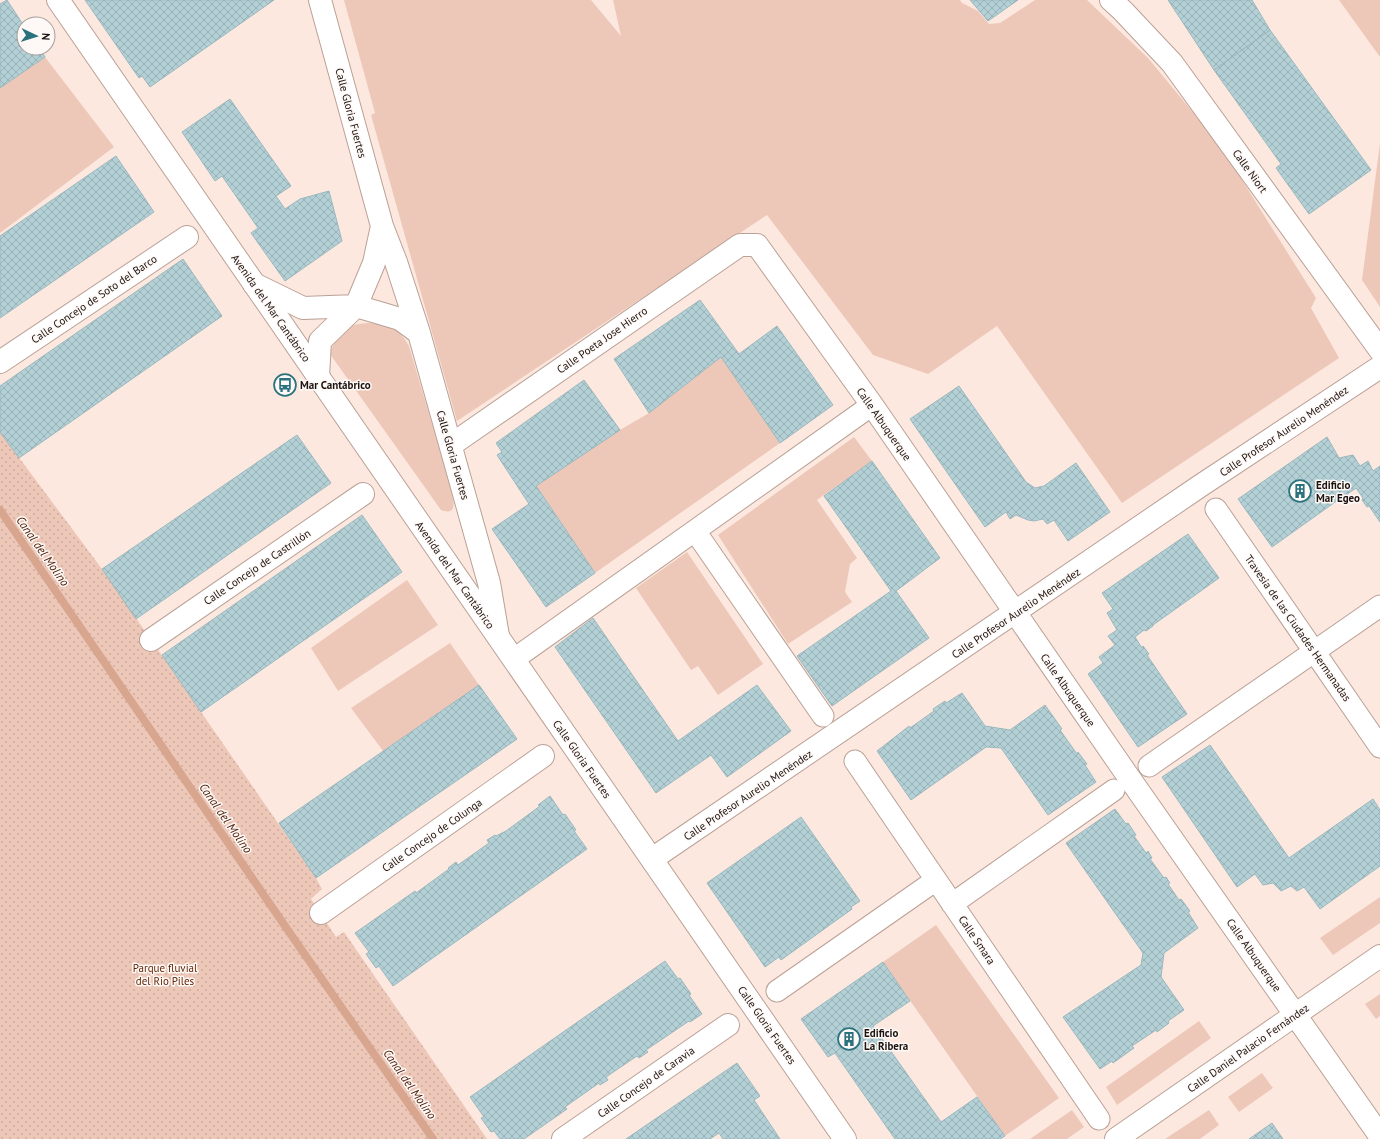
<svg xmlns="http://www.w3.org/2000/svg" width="1380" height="1139" font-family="'PT Sans',sans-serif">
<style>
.green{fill:#edc8b9}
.park{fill:url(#park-dots)}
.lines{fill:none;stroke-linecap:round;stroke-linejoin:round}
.stream{stroke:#d8a58f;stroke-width:8}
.building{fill:url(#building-cross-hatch);stroke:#9bb8be}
.pedestrian-casing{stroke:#baa196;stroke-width:23}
.minor-casing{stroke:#baa196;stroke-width:24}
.tertiary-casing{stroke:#baa196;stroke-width:24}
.pedestrian{stroke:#fff;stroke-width:21}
.minor{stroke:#fff;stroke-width:22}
.tertiary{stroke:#fff;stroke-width:22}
.labels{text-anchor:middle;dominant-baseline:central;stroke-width:3;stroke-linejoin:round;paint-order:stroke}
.street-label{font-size:11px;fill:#1c130f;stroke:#fef9f7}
.poi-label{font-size:11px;font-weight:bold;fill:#1c130f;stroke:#fef9f7;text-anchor:start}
.park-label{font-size:11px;fill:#622402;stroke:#fef9f7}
.water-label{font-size:12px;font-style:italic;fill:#51210a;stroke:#fef9f7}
</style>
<defs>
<pattern id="park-dots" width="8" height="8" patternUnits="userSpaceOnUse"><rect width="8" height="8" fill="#edc8b9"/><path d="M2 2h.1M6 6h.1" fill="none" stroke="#cbab9e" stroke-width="1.8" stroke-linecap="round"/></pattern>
<pattern id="building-cross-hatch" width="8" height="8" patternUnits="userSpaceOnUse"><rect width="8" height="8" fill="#b2d0d6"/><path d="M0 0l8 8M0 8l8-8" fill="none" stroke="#98b2b6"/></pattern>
</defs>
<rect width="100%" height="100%" fill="#fde8df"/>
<path class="green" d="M344,0H591L621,36L613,0H960L962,3L978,11L989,24L1000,23L1035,0H1087L1148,58L1220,145L1316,298L1311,308L1339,358L1122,503L997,326L928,374L873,355L767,215L457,421L371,115L375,113Z
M1339,0H1380V57Z
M45,57L114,147L0,233V88Z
M1380,143V307L1362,280Z
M369,323C388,324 399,328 409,346L452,492C454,502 457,516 441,510L330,354C337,331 345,324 369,323Z
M721,357L780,443L595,573L536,486L620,430L649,413Z
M854,437L872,461L817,500L857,558L850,564L845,592L852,602L788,644L718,535Z
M687,552L763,664L718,695L698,666L691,670L636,588Z
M407,580L438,625L338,691L311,648Z
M450,643L479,685L383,751L351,708Z
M1380,897V923L1333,955L1320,938Z
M936,925L1059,1098L1005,1136L883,962Z
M1380,994V1016L1376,1019L1365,1004Z
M1199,1021L1211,1038L1117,1105L1106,1087Z
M1262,1073L1273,1088L1239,1112L1228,1097Z
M1072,1110L1084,1127L1067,1139H1030Z
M1209,1110L1219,1125L1200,1139H1165Z"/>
<path class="park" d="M0,432L102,569L316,878L322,889L311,899L336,937L344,932L487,1139H0Z"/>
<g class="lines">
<path class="stream" d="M0,510L285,926L433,1139"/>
</g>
<path class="building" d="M7,0L24,26V48H39L45,57L0,88V4Z
M85,0H274L150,87L142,76L139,78Z
M970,0H1018L988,21Z
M1168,0H1252L1270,30L1214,70Z
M1270,30L1371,170L1309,214L1276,168L1281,164L1214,70Z
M230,99L291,186L276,196L285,209L300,199L329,191L342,241L285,281L251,233L258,228L222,176L215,181L182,132Z
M116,156L154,212L0,318V236Z
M183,259L222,316L19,458L0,432V386Z
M700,300L739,354L777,326L833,405L780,443L721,357L649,413L614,359Z
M584,380L620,430L536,486L595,573L546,607L492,529L529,504L497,455L502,452L496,443Z
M959,386L1026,482L1035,488L1044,486L1076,463L1110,512L1068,541L1054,520L1047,524L1043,519L1034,521L1028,520L1016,515L1010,519L1006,512L985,527L910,419Z
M297,435L331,483L136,619L102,569Z
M1327,437L1339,458L1353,455L1360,466L1368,461L1373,471L1380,466V522L1369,506L1367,507L1362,500L1363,498L1356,488L1346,495L1347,497L1339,502L1338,500L1272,547L1238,499Z
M872,461L940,558L896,591L929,638L832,706L797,656L891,591L824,496Z
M362,515L402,572L201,712L162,655Z
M1188,534L1219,578L1153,625V626L1146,631L1144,630L1135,637L1142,648L1143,646L1149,654L1147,655L1187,714L1138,747L1088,674L1103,663L1099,657L1115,645L1108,636L1117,630L1107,613L1113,609L1102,593Z
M593,618L678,741L757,685L791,731L727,777L711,755L656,793L555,647Z
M479,685L517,739L316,878L279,823Z
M962,693L985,726L1010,730L1045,705L1062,729L1060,730L1077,754L1078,752L1087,764L1085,765L1096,782L1048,815L1001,748L986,747L911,800L877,751L904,730L909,726L910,728L934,711L933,709L945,701L946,703Z
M1210,745L1289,858L1373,799L1380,810V866L1320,909L1304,887L1297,891L1291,886L1281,891L1273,883L1263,885L1255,874L1237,887L1162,777Z
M550,796L563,815L565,814L576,830L574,831L587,849L393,986L379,966L376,968L366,954L369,952L355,933L415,891L416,893L449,869L448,868L456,862L458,865L489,843L487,840L495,835L496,836L506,831L540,806L538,805Z
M1115,809L1126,824L1128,823L1136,835L1134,836L1146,853L1148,851L1152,858L1150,859L1164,878L1166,877L1170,883L1168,884L1179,900L1181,899L1190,911L1188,912L1198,928L1164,953L1161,977L1184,1010L1168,1021L1169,1023L1157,1032L1156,1030L1132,1046L1134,1048L1113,1063L1112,1061L1100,1069L1063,1017L1141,965L1143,953L1066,843Z
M801,817L860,901L851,907L852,909L781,960L779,957L765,967L707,883Z
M665,961L678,979L680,978L691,994L689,995L702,1014L690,1022L689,1021L655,1044L646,1050L648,1052L639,1058L637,1056L606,1077L608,1080L600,1085L599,1083L565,1107L567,1109L524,1139H500L494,1131L491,1132L481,1118L484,1117L470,1097Z
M883,962L910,1001L873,1026L941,1122L977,1097L1005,1136L1000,1139H895L835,1053L828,1057L801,1019Z
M737,1063L760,1096L754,1100L780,1139H723L719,1133L710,1139H626Z
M1272,1123L1283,1139H1249Z"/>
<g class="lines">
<g class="pedestrian-casing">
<path id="pedestrian" d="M1216,509L1380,747
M695,531L823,716
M514,659L872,405
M855,761L1099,1119
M1149,766L1380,606
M952,904L1114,790
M777,991L936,880"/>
</g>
<g class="minor-casing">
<path id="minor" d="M320,0L382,226L396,262L419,333L489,583L498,636
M1111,0L1123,11L1172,63L1380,350
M254,284L303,308L356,306L374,263L382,226
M0,362L187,237
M318,377L320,341L356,306L400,319L419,333
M451,445L740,245H757L872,405L1130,779L1380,1136
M151,640L363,494
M652,859L1200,486L1380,367
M321,913L543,756
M563,1139L728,1025"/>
</g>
<g class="tertiary-casing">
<path id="tertiary" d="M58,0L845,1139
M1116,1139L1380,956"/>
</g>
<use href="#pedestrian" class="pedestrian"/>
<use href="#minor" class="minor"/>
<use href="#tertiary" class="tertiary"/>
</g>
<defs>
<g id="bus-ring" transform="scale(1.15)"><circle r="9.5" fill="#fef9f7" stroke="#2a727e" stroke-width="1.5"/><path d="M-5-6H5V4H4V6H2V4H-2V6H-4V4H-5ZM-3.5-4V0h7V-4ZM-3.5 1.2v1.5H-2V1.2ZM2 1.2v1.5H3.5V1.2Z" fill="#2a727e"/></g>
<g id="building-ring" transform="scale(1.15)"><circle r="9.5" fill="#fef9f7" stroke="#2a727e" stroke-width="1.5"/><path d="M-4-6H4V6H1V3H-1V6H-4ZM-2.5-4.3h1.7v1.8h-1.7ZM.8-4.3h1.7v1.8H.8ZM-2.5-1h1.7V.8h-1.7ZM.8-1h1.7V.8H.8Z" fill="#2a727e"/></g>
</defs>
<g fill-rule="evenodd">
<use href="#bus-ring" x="285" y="385"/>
<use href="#building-ring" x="1300" y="491"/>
<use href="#building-ring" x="849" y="1039"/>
</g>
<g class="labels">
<g class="street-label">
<text transform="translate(351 113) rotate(75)">Calle Gloria Fuertes</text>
<text transform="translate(1250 171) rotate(54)">Calle Niort</text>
<text transform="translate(94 299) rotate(-34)">Calle Concejo de Soto del Barco</text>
<text transform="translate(271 308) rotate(55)">Avenida del Mar Cantábrico</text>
<text transform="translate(602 340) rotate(-35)">Calle Poeta Jose Hierro</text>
<text transform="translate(884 424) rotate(55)">Calle Albuquerque</text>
<text transform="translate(1284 431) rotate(-34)">Calle Profesor Aurelio Menéndez</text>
<text transform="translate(453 455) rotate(74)">Calle Gloria Fuertes</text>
<text transform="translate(257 567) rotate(-34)">Calle Concejo de Castrillón</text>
<text transform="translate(455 575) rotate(55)">Avenida del Mar Cantábrico</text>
<text transform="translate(1016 613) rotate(-34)">Calle Profesor Aurelio Menéndez</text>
<text transform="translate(1298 628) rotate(55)">Travesía de las Ciudades Hermanadas</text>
<text transform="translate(1068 690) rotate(55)">Calle Albuquerque</text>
<text transform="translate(582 759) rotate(55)">Calle Gloria Fuertes</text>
<text transform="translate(748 795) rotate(-34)">Calle Profesor Aurelio Menéndez</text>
<text transform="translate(432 835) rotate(-35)">Calle Concejo de Colunga</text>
<text transform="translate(977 940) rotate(56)">Calle Smara</text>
<text transform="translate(1254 955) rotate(55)">Calle Albuquerque</text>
<text transform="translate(767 1025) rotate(55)">Calle Gloria Fuertes</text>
<text transform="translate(1248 1048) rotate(-35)">Calle Daniel Palacio Fernández</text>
<text transform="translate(646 1082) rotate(-35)">Calle Concejo de Caravia</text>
</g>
<g class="poi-label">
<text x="300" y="385">Mar Cantábrico</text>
<text x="1316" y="485">Edificio<tspan x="1316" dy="13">Mar Egeo</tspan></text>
<text x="864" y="1033">Edificio<tspan x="864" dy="13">La Ribera</tspan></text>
</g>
<g class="park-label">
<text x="165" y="968">Parque fluvial<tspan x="165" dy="13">del Rio Piles</tspan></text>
</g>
<g class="water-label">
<text transform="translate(43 551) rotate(55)">Canal del Molino</text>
<text transform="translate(226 818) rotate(55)">Canal del Molino</text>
<text transform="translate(410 1084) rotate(55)">Canal del Molino</text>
</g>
</g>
<g transform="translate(36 36) rotate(94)"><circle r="19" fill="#fef9f7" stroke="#a49d9a"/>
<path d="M0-3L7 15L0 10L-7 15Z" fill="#2a727e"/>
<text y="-6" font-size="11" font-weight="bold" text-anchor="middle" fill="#1c130f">N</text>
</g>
</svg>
